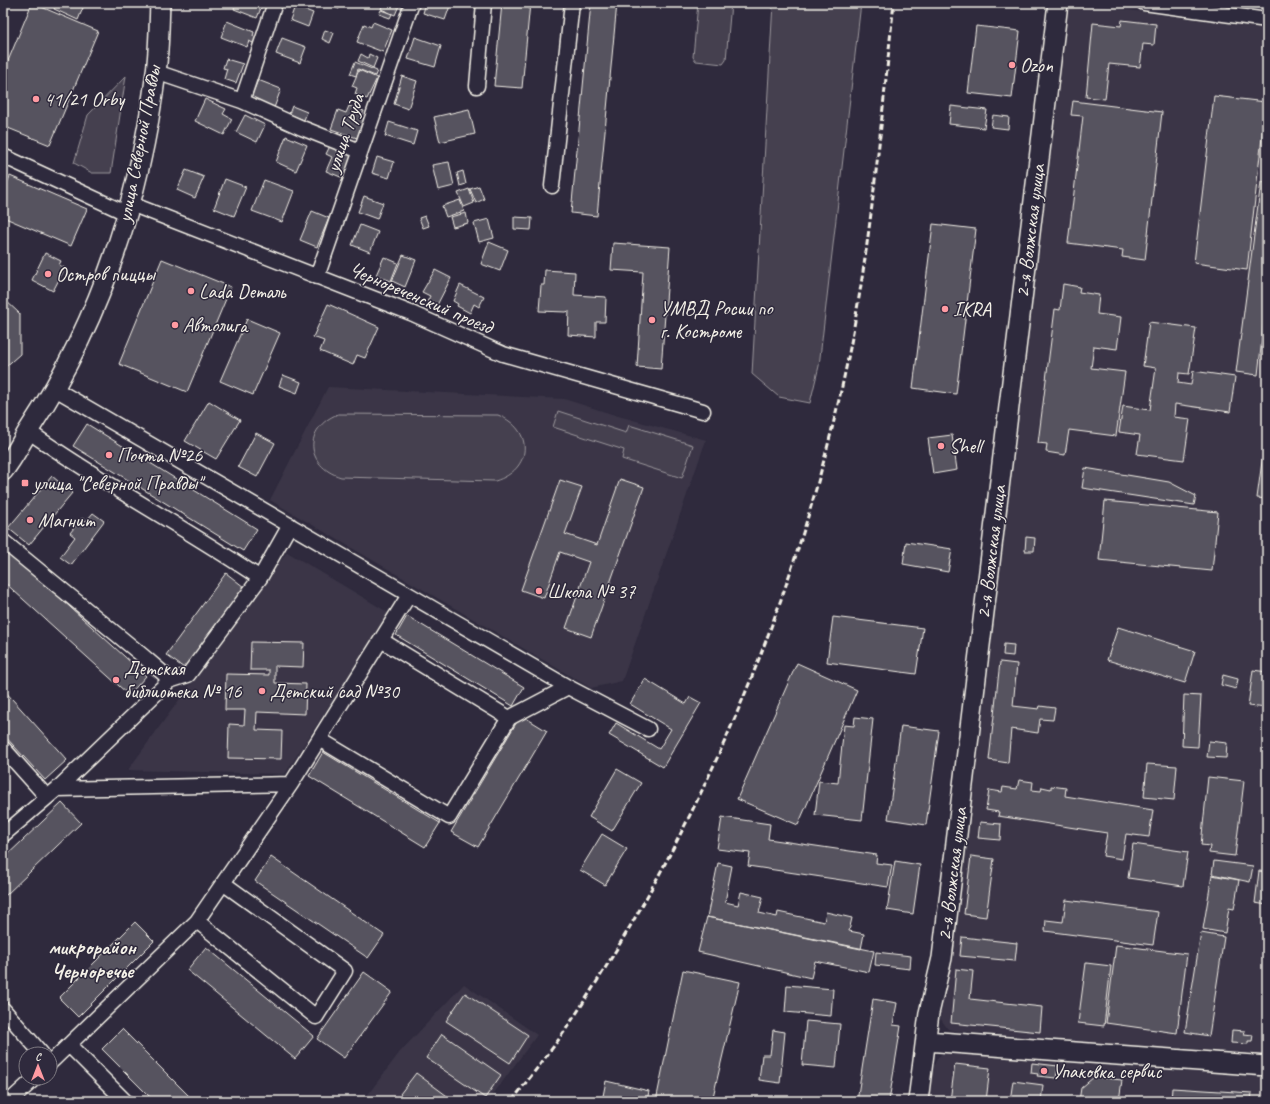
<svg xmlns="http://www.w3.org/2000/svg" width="1270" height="1104" font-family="Caveat,sans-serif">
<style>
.built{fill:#3b3647}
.green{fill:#454050;stroke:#9c989c}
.building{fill:#56525f;stroke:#f4f1e8}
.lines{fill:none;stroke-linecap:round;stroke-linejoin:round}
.street-casing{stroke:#f4f1e8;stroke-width:17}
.secondary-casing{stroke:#f4f1e8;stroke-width:22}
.street{stroke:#2f2a3d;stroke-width:14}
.secondary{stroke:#2f2a3d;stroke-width:19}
.rail{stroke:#f4f1e8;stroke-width:3;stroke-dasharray:6 3;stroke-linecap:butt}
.poi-dot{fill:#ff9aa2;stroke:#2f2a3d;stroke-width:1.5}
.labels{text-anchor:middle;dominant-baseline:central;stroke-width:3;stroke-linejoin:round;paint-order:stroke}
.poi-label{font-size:20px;fill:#f4f1e8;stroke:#2f2a3d;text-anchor:start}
.street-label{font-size:20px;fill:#f4f1e8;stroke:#2f2a3d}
.neighbourhood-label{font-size:21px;font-weight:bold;fill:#f4f1e8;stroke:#2f2a3d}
</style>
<rect width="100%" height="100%" fill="#2f2a3d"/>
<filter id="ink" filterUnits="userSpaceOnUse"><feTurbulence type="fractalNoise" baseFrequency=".025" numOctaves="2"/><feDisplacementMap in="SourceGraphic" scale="8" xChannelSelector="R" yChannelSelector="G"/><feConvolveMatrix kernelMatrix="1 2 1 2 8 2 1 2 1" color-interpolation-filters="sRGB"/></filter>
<g filter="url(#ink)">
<path class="built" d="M1064,3H1078L1267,29V1057L954,1031L948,1029L940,1018Z
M328,387L564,399L618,416L706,440L622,681L591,688L270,500Z
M287,552L389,613L285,774L128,770Z
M464,984L537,1035L488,1101H363L400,1052Z
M946,1051L1267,1074V1101H929L933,1068L937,1058Z"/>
<path class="green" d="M698,3H731L726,60L723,64L696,61L693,57Z
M773,3H861L819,366L810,403L779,397L752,374Z
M126,76L111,173H92L74,163L88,115Z
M558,411L626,433L629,425L693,445L682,478L622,459L624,450L553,427Z
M338,414L498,415C535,430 532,470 495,481L341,477C305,466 303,428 338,414Z"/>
<path class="building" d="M32,3L98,31L50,145L3,126V73Z
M56,3H85L78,20L54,9Z
M237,3H263L257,18L234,9Z
M333,3H341L339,9L332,6Z
M383,3H400L395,15L381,9Z
M426,3H451L445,20L423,13Z
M502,3H530L522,88L494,86Z
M591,3H617L597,216L571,213Z
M295,6L313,13L308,27L290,20Z
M381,10L392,14L390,18L379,14Z
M1122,20L1156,24L1154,45L1143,44L1140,67L1109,64L1105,99L1086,97L1093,23L1121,26Z
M227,21L254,32L253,36L257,37L255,44L249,41L247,47L221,37Z
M373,22L392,30L383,52L357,42L364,24L371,27Z
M976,26L1020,31L1012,98L968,93Z
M325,30L334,33L330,43L322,39Z
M415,37L441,46L435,67L408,59Z
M282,38L306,47L300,63L276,54Z
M361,54L368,58L369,54L377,58L373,68L358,61Z
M226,59L243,64L236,83L224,79L227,69L223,68Z
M355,62L377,71L375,76L358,69L356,76L350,74Z
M359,70L377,78L367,99L355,94L357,88L352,86Z
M402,76L417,81L408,109L394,104Z
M258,80L281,89L274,108L250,99Z
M1214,96L1266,102L1247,270L1194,263Z
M205,99L226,109L223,114L232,119L224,135L195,121Z
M1073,101L1162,112L1145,260L1122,257L1123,250L1068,243L1083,116L1071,115Z
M292,106L307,112L304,120L289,114Z
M349,106L364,111L361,117L364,119L357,138L331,129L338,110L346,113Z
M951,106L987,110L984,128L949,124Z
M469,109L475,134L440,142L434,117Z
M245,115L265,125L257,142L236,132Z
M993,115L1009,117L1008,129L991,127Z
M389,122L417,131L413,145L385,136Z
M286,136L307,145L296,171L276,162Z
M330,146L352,156L343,178L326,171L332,157L326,154Z
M377,157L394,162L389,178L372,173Z
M449,162L454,186L438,190L432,165Z
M186,170L204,177L195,198L177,190Z
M463,171L466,184L460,186L457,173Z
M10,176L87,209L71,246L3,217V193Z
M225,179L246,187L234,216L214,208Z
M264,180L294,191L282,222L252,211Z
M1261,182H1267V292L1258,375L1236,372Z
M479,186L484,199L476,203L470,189Z
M469,189L474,203L464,207L458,193Z
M364,196L383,203L377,219L358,212Z
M460,200L464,211L446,217L442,206Z
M312,211L329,218L317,247L300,240Z
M466,213L468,223L453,227L450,217Z
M425,216L429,226L423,228L419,218Z
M514,217L532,218L531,230L514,229Z
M489,219L494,238L479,242L474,223Z
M933,224L976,229L956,394L913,388Z
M360,225L378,232L370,252L352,245Z
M489,242L508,250L500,271L481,264Z
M613,243L670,247L661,369L637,367L643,272L611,270Z
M45,253L61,261L59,265L65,268L53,291L32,280Z
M403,255L416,260L405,287L392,281Z
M384,257L398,263L391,281L376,275Z
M162,259L231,287L187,392L119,364Z
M435,270L451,278L436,307L427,302L430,296L422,292Z
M545,270L575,272L574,295L606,297L605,322H596V337L568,335L569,311L566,312L539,311L541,285H544Z
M1063,284L1080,287L1079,292L1099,295L1097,314L1121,317L1117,349L1094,346L1091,368L1125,372L1116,436L1069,430L1065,455L1046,452L1047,444L1038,443L1055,309L1060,310Z
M460,285L484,297L479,307L474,304L470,313L457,306L458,304L453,301Z
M3,298L20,314V354L3,369Z
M328,304L379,327L365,358L357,355L353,365L320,351L324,341L313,337Z
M247,319L280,333L253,395L220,381Z
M1149,322L1196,328L1189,374L1179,373L1178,383L1191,385L1193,371L1235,377L1230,412L1175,404L1174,417L1190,419L1184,460L1137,454L1140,435L1119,432L1123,406L1150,410L1156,368L1143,366Z
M283,375L301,382L297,393L279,386Z
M209,401L240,420L216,459L185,441Z
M87,424L257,529L243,551L73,446Z
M1267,425V499L1257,498Z
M256,433L275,443L257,477L238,467Z
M952,435L957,470L933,474L928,438Z
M1085,468L1169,482L1196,496L1194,505L1082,488Z
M52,476L72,493L29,545L8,528Z
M620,479L644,487L591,637L566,628L589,562L560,552L544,598L521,590L560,480L582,487L565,534L597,545Z
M1105,501L1218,512L1212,571L1099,560Z
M93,513L104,521L71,565L60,557L75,537L70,533L82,518L86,521Z
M1026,537L1035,538L1034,551H1025Z
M906,542L952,549L948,572L903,564Z
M5,548L146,676L129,695L3,581V550Z
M226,573L244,587L184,668L166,655Z
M407,616L524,687L513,706L396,635Z
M833,617L923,628L916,674L827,662Z
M1118,627L1195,651L1185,683L1107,660Z
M251,642L304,643L303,667L275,666V683L306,684L305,714L257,712L256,730L282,731L281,759L228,758L229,724L244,725L245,710H225L226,674L269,675V670H250Z
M1004,644L1014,645L1013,656L1003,655Z
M1000,662L1017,664L1013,706L1039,709L1040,706L1055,708L1053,720L1040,719L1038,733L1011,729L1008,763L989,760Z
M797,663L857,690L798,825L737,799Z
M1253,670L1267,672V708L1248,706Z
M1223,675L1238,679L1236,689L1221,685Z
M645,679L686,704L690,697L701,703L663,767L609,735L616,723L659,749L671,729L630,704Z
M3,689L67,760L45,780L3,734Z
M1184,695L1201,696L1198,747L1182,746Z
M521,715L547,731L478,847L451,832Z
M855,717L873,719L862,820L815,815L819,781L838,783L844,725L854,726Z
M901,726L939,731L926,825L888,819Z
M1209,741L1227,743L1226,758L1207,757Z
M323,752L440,823L425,847L309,776Z
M1147,764L1177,766L1174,800L1144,797Z
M617,769L641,783L612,831L589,817Z
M1208,777L1244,781L1235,856L1209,853L1210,846L1201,845Z
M1019,780L1033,782L1032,790L1041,791L1042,787L1051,789V786L1066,788L1065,796L1153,810L1149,837L1126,834L1122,859L1103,856L1107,833L998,816L999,812L986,810L989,790L1002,792L1003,787L1017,789Z
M62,803L81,823L5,896L3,894V859Z
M722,817L770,824L768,839L877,855L876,863L892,865L888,887L748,866L750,853L717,849Z
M980,822L1001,824L1000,840L978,838Z
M602,834L627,849L605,885L580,870Z
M1133,844L1188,852L1183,886L1128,878Z
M971,856L994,859L986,917L964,914Z
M271,857L384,935L368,958L255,881Z
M895,861L920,865L913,914L887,910Z
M1214,861L1253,866L1250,882L1212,874Z
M718,863L732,866L725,902L738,905L741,892L763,897L759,913L777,917L778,912L824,922L826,912L852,918L849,931L864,934L861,949L707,917Z
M1259,871L1267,872V905L1255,903Z
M1212,875L1239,880L1234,909L1229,908L1225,933L1203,929Z
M1066,900L1158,912L1153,945L1045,931L1046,920L1063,922Z
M707,917L874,951L869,972L815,961L811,978L698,952Z
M135,922L154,941L78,1017L59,998Z
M1201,933L1224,937L1209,1036L1185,1032Z
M962,937L1017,943L1015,961L960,956Z
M1116,945L1187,954L1177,1033L1106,1023Z
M206,947L314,1036L295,1059L187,970Z
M876,952L911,956L910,969L875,965Z
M1086,963L1111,966L1104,1026L1078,1023Z
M956,969L973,971L970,999L1042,1007L1040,1032L951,1023Z
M683,970L740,982L712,1101H656Z
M364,972L392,992L344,1058L317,1039Z
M787,985L833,989L831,1016L785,1012Z
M465,993L528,1035L510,1063L446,1021Z
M873,999L897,1003L893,1025L901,1026L889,1101H857Z
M806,1021L840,1024L836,1068L802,1065Z
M122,1029L194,1101H154L102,1049Z
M773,1030L785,1032L780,1083L759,1080L762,1055H770Z
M1232,1030L1245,1031L1244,1034L1253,1035L1252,1041H1248V1044L1231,1043Z
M442,1034L501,1075L485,1098L426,1058Z
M1032,1063L1058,1066L1056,1078L1037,1076L1038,1074L1031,1073Z
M955,1064L990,1068L986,1101H950Z
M416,1073L454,1101H409L400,1094Z
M1094,1077L1122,1080L1119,1101H1079L1081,1088Z
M606,1081L649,1091L647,1101H602Z
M1013,1081L1043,1085L1041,1101H1010Z
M1172,1088L1252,1093L1251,1101H1171Z"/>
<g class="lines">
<g class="street-casing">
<path id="street" d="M1144,3L1267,20
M156,72L242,101L302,128L360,151
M477,86L484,3
M242,101L275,3
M3,156L128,214
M552,186L572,3
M131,204L411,313L503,354L703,411
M317,277L412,3
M55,389L568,687L648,729
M28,431C103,484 184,527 260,578
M3,541L143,656L164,674L169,681
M509,718L568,687
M319,739L449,817L509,718L381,640
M3,748L47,797
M291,784L409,595
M3,835L57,789L169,681L188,675L260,578L290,525
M197,921L316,1017L345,971L223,883
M3,1009L42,1054
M69,1045L125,1101
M50,1063L197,921L291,784L57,789
M10,1101L35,1078"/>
</g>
<g class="secondary-casing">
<path id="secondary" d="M3,471C14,458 21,442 30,428C100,321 140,199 156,72C159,50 159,26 160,3
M926,1041L1267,1066
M918,1101L929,1013L942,958L1058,3"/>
</g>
<use href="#street" class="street"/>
<use href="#secondary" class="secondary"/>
<path class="rail" d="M512,1101C532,1074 554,1048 572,1020C695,834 786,625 837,408C869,275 879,138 894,3"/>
</g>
</g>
<g class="poi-dot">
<circle cx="1012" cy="65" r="4"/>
<circle cx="36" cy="99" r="4"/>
<circle cx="48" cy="274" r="4"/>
<circle cx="191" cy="291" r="4"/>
<circle cx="945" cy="309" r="4"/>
<circle cx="652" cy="320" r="4"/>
<circle cx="175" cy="325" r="4"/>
<circle cx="941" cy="446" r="4"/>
<circle cx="109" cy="455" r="4"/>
<rect x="21" y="479" width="8" height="8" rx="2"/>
<circle cx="30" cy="520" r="4"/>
<circle cx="539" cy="591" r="4"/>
<circle cx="116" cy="680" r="4"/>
<circle cx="262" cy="691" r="4"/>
<circle cx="1044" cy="1071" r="4"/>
</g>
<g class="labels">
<g class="poi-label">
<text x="1020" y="65">Ozon</text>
<text x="44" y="99">41/21 Orby</text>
<text x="56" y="274">Остров пиццы</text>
<text x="199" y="291">Lada Dеталь</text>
<text x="660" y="308">УМВД Росии по<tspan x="660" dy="23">г. Костроме</tspan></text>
<text x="953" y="309">IKRA</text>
<text x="183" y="325">Автолига</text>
<text x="949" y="446">Shell</text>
<text x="117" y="455">Почта №26</text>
<text x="33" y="483">улица "Северной Правды"</text>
<text x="38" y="520">Магнит</text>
<text x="547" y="591">Школа № 37</text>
<text x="124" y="668">Детская<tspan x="124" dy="23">библиотека № 16</tspan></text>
<text x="270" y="691">Детский сад №30</text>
<text x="1052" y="1071">Упаковка сервис</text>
</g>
<g class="street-label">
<text transform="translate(345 133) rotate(-71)">улица Труда</text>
<text transform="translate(139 144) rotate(-79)">улица Северной Правды</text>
<text transform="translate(1030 231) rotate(-83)">2-я Волжская улица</text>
<text transform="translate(421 298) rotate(23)">Чернореченский проезд</text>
<text transform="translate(991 552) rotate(-83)">2-я Волжская улица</text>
<text transform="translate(952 874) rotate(-83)">2-я Волжская улица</text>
</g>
<g class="neighbourhood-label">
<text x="92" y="947">микрорайон<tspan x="92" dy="24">Черноречье</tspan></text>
</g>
</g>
<rect width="1270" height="1104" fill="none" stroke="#2f2a3d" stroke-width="16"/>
<rect x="8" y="8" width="1254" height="1088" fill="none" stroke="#f4f1e8" stroke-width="1.5" filter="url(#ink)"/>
<g transform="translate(38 1066)"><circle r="19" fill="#2f2a3d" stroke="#7e7a81"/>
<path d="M0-3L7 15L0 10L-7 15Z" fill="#ff9aa2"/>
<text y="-6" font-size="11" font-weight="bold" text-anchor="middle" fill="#f4f1e8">С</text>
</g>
</svg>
